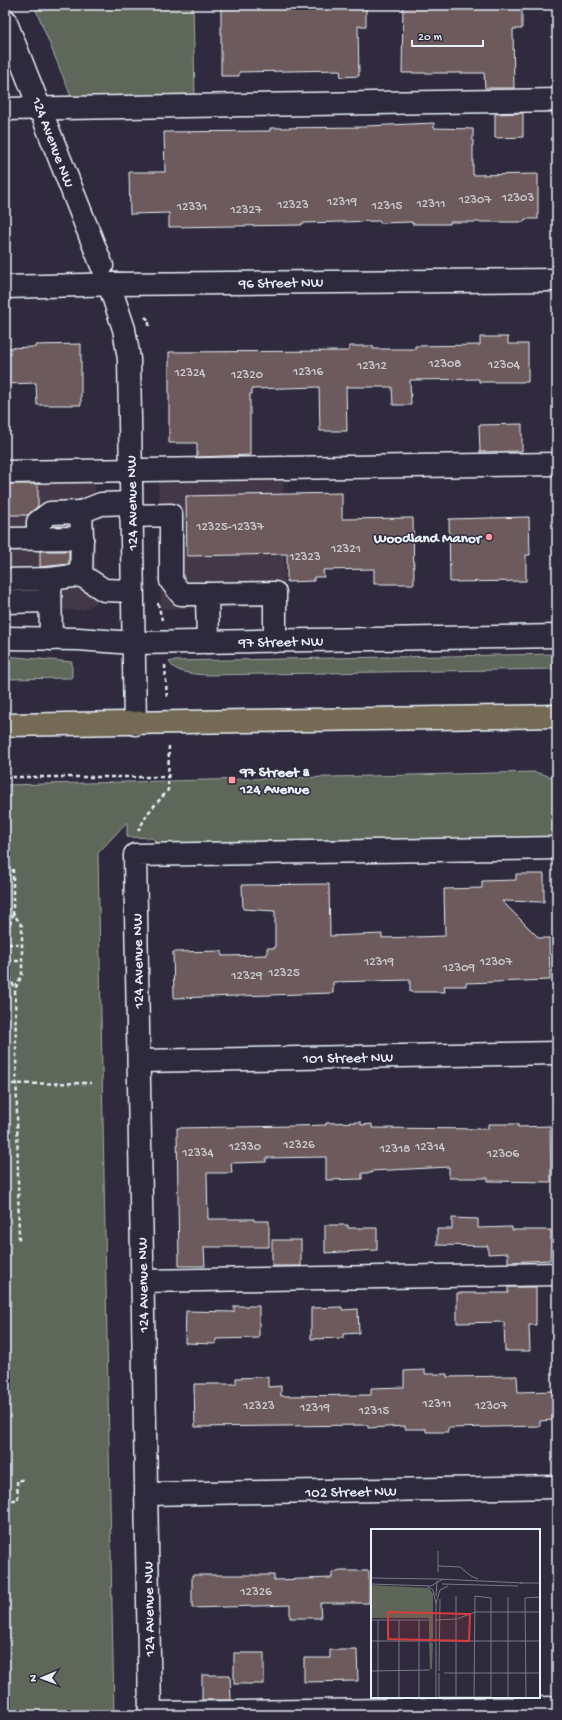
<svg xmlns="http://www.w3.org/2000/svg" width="562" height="1720" viewBox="0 0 562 1720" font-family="'Gochi Hand',sans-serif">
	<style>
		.built { fill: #423846 }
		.green { fill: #5e665a; stroke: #a3aca9 }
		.building { fill: #6d5a5b; stroke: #e8f1f8 }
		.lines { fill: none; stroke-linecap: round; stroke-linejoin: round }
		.minor-casing { stroke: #e8f1f8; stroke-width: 25 }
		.major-casing { stroke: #e8f1f8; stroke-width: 25 }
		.path { stroke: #e8f1f8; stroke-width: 2.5; stroke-dasharray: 4 3; stroke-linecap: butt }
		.minor { stroke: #2f2a3d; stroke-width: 22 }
		.major { stroke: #756a55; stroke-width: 22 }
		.poi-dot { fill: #ff9aa2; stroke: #2f2a3d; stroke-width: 1.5 }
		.labels { text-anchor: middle; stroke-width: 3; stroke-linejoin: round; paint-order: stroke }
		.number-label { font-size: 13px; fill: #c9cbd1 }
		.street-label { font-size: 15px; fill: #e8f1f8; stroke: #2f2a3d }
		.poi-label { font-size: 15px; font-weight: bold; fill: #e8f1f8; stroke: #2f2a3d; text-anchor: end }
		.inset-road { fill: none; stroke: #797a88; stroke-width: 1 }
		.view { fill: #d83c3d; fill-opacity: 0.15; stroke: #d83c3d; stroke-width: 2 }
		.inset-edge { fill: none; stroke: #e8f1f8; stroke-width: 2 }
	</style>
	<rect width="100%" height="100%" fill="#2f2a3d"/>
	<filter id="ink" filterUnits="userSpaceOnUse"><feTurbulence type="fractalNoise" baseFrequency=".025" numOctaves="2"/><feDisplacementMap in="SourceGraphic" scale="8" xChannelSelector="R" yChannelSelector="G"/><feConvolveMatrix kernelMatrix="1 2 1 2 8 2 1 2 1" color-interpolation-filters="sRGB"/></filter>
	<g filter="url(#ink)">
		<g class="built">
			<polygon points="95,477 96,603 83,610 5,611 5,478"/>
			<polygon points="283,478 285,607 161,609 158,480"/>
		</g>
		<g class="green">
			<polygon points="34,5 193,5 195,97 72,99"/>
			<path d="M557,654V669L207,675C195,674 176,674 169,662L172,661Z"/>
			<polygon points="5,656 72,662 72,678 5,679"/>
			<polygon points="534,772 553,777 557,783 557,843 160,846 152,838 127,837 127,822 98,853 114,1715 5,1715 5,785"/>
		</g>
		<g class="building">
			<polygon points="221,5 366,5 366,26 358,26 359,76 341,77 340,70 239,72 239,76 221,76"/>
			<polygon points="403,5 522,5 522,29 513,29 514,88 485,88 484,73 402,73"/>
			<polygon points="523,113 523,137 495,138 495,114"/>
			<polygon points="434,123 434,128 473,129 473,175 538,174 538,219 525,219 524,222 450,222 450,224 412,224 412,222 380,223 380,221 302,223 302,225 169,227 169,213 130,214 129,172 165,172 164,132 270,131 270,128 366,127 366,126"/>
			<polygon points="480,337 508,337 508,344 528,344 528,382 479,382 479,379 410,380 411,405 393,405 392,387 346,387 347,431 320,431 319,387 252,389 252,394 250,394 250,455 197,457 197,443 169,443 169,352 349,351 349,346 373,346 373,349 415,349 415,346 480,345"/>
			<polygon points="81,344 81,405 37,405 36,383 5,384 5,348 36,347 36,345"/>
			<polygon points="522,424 522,451 480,452 479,425"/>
			<polygon points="5,484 38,484 38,506 28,515 5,515"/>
			<polygon points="342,493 342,519 413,518 414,584 374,584 374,569 323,570 324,577 314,577 314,581 287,582 287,554 187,556 186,496"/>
			<polygon points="529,517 530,555 526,555 526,581 450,582 449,519"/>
			<polygon points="40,551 69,551 69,564 40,567"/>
			<polygon points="516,874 544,874 544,902 502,901 539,938 549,938 550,980 466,983 466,986 444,986 445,992 410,992 410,980 333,982 333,993 174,998 173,952 222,951 222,956 267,955 267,948 275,948 275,911 243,909 242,885 329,884 330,936 382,934 382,938 445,936 444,889 482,888 482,881 516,880"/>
			<polygon points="361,1122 361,1125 372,1124 372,1128 488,1129 488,1124 518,1124 518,1127 550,1126 551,1182 488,1181 488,1178 449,1178 449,1167 372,1171 372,1173 362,1173 362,1179 326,1180 326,1157 266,1158 266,1162 231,1163 232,1173 207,1173 208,1219 254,1219 254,1221 269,1221 269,1247 204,1247 205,1266 179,1266 177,1128 294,1126 326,1125 326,1123"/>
			<polygon points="452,1218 478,1219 478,1228 512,1227 512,1230 551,1230 550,1260 508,1262 508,1253 488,1254 488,1246 437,1245 437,1229 452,1229"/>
			<polygon points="325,1225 348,1225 348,1228 377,1228 377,1250 325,1253"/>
			<rect x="272" y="1240" width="29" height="26"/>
			<polygon points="508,1287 536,1287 536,1325 529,1325 530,1351 505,1351 504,1322 457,1323 457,1293 508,1293"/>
			<polygon points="234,1306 259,1306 259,1338 216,1339 216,1344 185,1343 186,1311 234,1312"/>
			<polygon points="342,1307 342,1310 358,1309 359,1333 343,1334 343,1338 311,1339 311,1308"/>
			<polygon points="425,1370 425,1374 447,1374 447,1377 517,1376 518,1392 553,1391 554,1420 540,1421 540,1426 448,1428 448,1432 426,1432 426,1429 405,1429 405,1426 368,1428 368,1425 195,1427 194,1384 236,1384 236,1378 268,1377 268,1387 281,1386 281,1396 371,1395 371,1388 404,1387 404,1371"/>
			<polygon points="342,1571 369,1571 369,1603 320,1603 321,1618 290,1618 290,1605 192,1608 192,1575 274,1575 274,1580 332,1578 332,1572"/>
			<polygon points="330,1650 357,1650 358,1681 304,1682 304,1658 330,1658"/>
			<rect x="234" y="1653" width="30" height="31"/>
			<polygon points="202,1675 230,1675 231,1700 202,1700"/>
		</g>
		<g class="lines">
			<defs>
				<g id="minor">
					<polyline points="5,20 102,266"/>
					<polyline points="5,109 557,100"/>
					<polyline points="5,287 121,284"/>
					<polyline points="5,472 557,464"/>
					<polyline points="81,512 101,504 131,503"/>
					<polyline points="131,516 171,515 171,581 181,594 207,594"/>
					<polyline points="5,539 82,538 81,575 50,579 51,639"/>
					<polyline points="38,539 38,522 50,513 81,512 82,538"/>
					<polyline points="81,575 104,590 132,591"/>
					<polyline points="5,580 50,579"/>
					<polyline points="5,602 50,601"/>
					<polyline points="5,638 78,639 133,643 557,636"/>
					<polyline points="208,642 207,594 275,593 275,641"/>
					<polyline points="135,724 129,359 124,329 109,284 557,280"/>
					<polyline points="139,1061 557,1053"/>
					<polyline points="142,1281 557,1274"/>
					<polyline points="146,1494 557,1487"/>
					<polyline points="149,1713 557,1708"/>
					<polyline points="150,1715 135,855 557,848"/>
				</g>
				<polyline id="major" points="5,725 557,716"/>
			</defs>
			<use href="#minor" class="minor-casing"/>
			<use href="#major" class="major-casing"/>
			<g class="path">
				<polyline points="145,317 149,320 149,326"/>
				<polyline points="158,603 162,620"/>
				<polyline points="165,665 167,699"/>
				<polyline points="5,777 169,777"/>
				<polyline points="138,831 148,813 168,790 169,744"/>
				<polyline points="13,869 13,913 22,926 22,975 15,989 19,1240"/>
				<path d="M13,914C5,936 4,968 15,989"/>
				<polyline points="8,944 22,944"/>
				<polyline points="8,961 23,961"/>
				<polyline points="5,1084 91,1083"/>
				<polyline points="5,1500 18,1500 17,1480 24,1480"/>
			</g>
			<use href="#minor" class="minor"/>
			<use href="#major" class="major"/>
		</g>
	</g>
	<g class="poi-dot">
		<circle cx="489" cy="537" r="4"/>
		<rect x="228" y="776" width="8" height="8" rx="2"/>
	</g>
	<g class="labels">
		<g class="number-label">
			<text x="518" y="201">12303</text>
			<text x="475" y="203">12307</text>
			<text x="342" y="205">12319</text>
			<text x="431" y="207">12311</text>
			<text x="293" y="208">12323</text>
			<text x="387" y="209">12315</text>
			<text x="192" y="210">12331</text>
			<text x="246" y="213">12327</text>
			<text x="445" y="367">12308</text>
			<text x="504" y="368">12304</text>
			<text x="372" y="369">12312</text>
			<text x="308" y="375">12316</text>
			<text x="190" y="376">12324</text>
			<text x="247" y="378">12320</text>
			<text x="230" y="530">12325-12337</text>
			<text x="346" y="552">12321</text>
			<text x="305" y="560">12323</text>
			<text x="379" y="965">12319</text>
			<text x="496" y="965">12307</text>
			<text x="459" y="971">12309</text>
			<text x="284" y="976">12325</text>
			<text x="247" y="979">12329</text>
			<text x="299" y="1148">12326</text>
			<text x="245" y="1150">12330</text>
			<text x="430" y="1150">12314</text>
			<text x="395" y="1152">12318</text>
			<text x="198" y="1156">12334</text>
			<text x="503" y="1157">12306</text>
			<text x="437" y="1407">12311</text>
			<text x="259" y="1409">12323</text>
			<text x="491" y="1409">12307</text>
			<text x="315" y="1411">12319</text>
			<text x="374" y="1414">12315</text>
			<text x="256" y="1595">12326</text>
		</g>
		<g class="street-label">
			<text transform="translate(54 142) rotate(69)" y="5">124 Avenue NW</text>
			<text transform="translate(281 282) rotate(-1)" y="5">96 Street NW</text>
			<text transform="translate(131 503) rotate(-91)" y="5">124 Avenue NW</text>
			<text transform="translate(281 641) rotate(-1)" y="5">97 Street NW</text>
			<text transform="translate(137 961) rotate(-91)" y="5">124 Avenue NW</text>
			<text transform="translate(348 1057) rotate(-1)" y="5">101 Street NW</text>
			<text transform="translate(142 1285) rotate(-91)" y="5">124 Avenue NW</text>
			<text transform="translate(351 1491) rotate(-1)" y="5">102 Street NW</text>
			<text transform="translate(148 1609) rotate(-91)" y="5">124 Avenue NW</text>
		</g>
		<g class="poi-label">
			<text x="481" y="542">Woodland Manor</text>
			<text x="240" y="776" text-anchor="start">97 Street &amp;<tspan x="240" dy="17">124 Avenue</tspan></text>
		</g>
	</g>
	<g transform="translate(371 1529)">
		<rect width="169" height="169" fill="#2f2a3d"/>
		<path d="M0,56L58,59L62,65V110L58,111V89H0ZM58,113L62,114L61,140H59Z" fill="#5e665a"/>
		<path class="inset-road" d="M67,37L89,38L100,47L107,50M67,43V22M0,49L67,50L152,54M149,54H169M0,55L60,57L72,50M71,55L147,57M56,57L62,61L65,75M65,67L66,52M85,67V90M137,68V169M65,74L69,61L77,57M86,90L104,83H169M0,91H58M7,91V169M64,91L85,90V169M0,112H64M68,112H169M0,142L59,141M68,142L69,70M73,144H169M68,168H120M28,169V91M48,169V91M65,169V74M68,169V144M103,169L104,67L120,69V169M155,169L154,69L169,68"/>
		<path class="view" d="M17,83L99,85L98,112L17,110Z"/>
		<rect width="169" height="169" class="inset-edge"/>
	</g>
	<rect width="562" height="1720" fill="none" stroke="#2f2a3d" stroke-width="20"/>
	<rect x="10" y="10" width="542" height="1700" fill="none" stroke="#e8f1f8" stroke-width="1.5" filter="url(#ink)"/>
	<g transform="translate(42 1678) rotate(269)" stroke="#2f2a3d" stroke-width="3" paint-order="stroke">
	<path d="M0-3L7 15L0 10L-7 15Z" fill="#e8f1f8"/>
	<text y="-6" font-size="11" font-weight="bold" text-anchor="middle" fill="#e8f1f8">N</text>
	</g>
	<path d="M412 40v6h71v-6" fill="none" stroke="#e8f1f8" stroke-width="2"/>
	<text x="418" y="40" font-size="12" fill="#e8f1f8" stroke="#2f2a3d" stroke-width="3" paint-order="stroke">20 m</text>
</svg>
